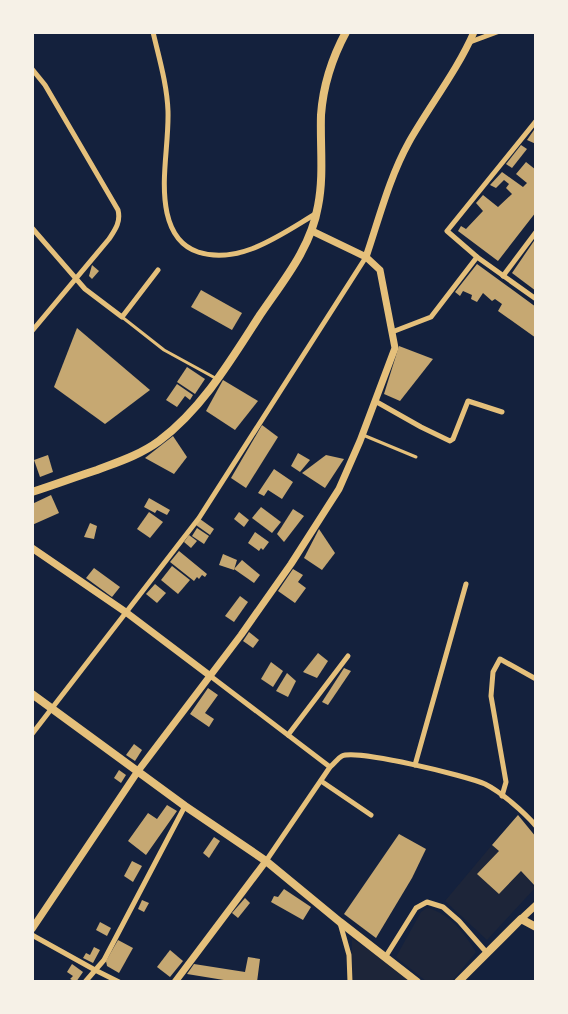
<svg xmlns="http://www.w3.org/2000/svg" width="568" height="1014" viewBox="0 0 568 1014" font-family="'Fira Sans Condensed',sans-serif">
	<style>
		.green { fill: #1d2539 }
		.building { fill: #c6a872 }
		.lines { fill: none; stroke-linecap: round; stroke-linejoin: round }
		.service { stroke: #e5c07b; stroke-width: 3 }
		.minor { stroke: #e5c07b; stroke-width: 5 }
		.tertiary { stroke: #e5c07b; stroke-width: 7 }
		.secondary { stroke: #e5c07b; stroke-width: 8 }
	</style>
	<rect width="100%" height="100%" fill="#14213d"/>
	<g class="green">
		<polygon points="492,845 499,851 478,874 499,894 521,871 535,888 487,940 445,901"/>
		<path d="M427,908C449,913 464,933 476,952L452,981H426L396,957L421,912Z"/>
		<polygon points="352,939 374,953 412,981 352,982"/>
	</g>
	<g class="building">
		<polygon points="536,127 536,144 527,140"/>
		<polygon points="521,145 527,149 512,168 506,164"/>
		<polygon points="526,162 536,170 536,212 498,261 458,231 461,226 466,229 483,211 476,203 483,195 498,207 512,194 506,188 509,184 504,180 496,188 490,185 502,172 523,187 527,183 516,174"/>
		<polygon points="536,238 536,291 512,273"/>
		<polygon points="477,264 536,307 536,338 498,311 502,304 495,299 492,301 483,293 477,302 471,299 472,295 463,291 460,296 455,292"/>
		<polygon points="92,265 99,271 92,279 89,276"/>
		<polygon points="201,290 242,313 232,330 191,307"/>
		<polygon points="77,328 150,390 105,424 54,387"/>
		<polygon points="399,346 433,359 400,401 384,394"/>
		<polygon points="187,367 205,379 195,394 177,382"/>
		<polygon points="223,380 258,401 235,430 206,411"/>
		<polygon points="177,384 193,395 190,400 185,396 177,407 166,400"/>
		<polygon points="262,425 278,437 246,488 231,478"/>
		<polygon points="173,436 187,457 174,474 145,458"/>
		<polygon points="298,453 310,460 300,472 291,466"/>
		<polygon points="48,455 53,472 40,477 34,460"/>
		<polygon points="326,455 344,459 325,488 302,473"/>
		<polygon points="274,469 293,482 282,499 268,490 264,496 258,493"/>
		<polygon points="51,495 59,513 32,525 32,504"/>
		<polygon points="149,498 170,510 167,515 157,510 155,513 144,507"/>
		<polygon points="261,507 281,522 272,533 252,518"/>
		<polygon points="293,509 304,516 284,542 277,534"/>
		<polygon points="149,512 163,522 150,538 137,529"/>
		<polygon points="239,512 249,520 244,527 234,519"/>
		<polygon points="200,519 214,529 210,535 196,525"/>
		<polygon points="90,523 97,526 94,539 84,537"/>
		<polygon points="197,528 209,536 204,544 192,536"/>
		<polygon points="319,529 335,553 322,570 304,558"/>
		<polygon points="255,532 269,542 263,550 261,548 259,551 248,543"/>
		<polygon points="189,535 197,541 191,548 184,542"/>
		<polygon points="179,551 207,574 205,577 202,575 199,579 197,577 194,581 170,562"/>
		<polygon points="223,554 237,560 234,570 219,565"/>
		<polygon points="242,560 260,575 254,583 234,569"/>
		<polygon points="172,566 190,580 178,594 161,580"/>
		<polygon points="94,568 120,587 112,597 86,578"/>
		<polygon points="293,569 303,575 298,582 306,588 295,603 278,591"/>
		<polygon points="155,584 166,593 157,603 146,594"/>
		<polygon points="240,596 248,602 234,622 225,616"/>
		<polygon points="249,632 259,640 253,648 243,641"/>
		<polygon points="318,653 328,661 317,678 303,672"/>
		<polygon points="271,662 283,671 273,687 261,679"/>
		<polygon points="344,668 351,671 328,705 322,702"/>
		<polygon points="287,673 296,681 288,697 276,691"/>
		<polygon points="208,688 218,695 205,713 214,719 209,727 190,714"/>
		<polygon points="134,744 142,750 135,761 126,755"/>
		<polygon points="119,770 126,775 121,783 114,778"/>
		<polygon points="167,805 177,811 146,855 128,841 148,813 157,819"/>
		<polygon points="518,815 536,837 536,887 521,871 499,894 477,874 499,851 492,845"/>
		<polygon points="399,834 426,849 412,878 376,938 344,914"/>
		<polygon points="214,837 220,841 209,858 203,853"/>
		<polygon points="132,861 142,866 133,882 124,876"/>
		<polygon points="284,889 311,907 303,920 271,902 274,896 278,897"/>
		<polygon points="245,898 250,903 238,918 232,913"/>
		<polygon points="142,900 149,903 144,912 138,909"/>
		<polygon points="100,922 111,928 107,936 96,930"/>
		<polygon points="118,940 133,948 119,973 107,966 106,961"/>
		<polygon points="94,947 100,950 93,963 83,958 86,953 90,955"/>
		<polygon points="170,950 183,961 170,977 157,967"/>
		<polygon points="248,957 260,959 257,982 236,982 187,974 194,964 245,972"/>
		<polygon points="72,964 83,972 76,982 70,979 73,976 67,972"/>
	</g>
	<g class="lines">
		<g class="service">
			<polyline points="122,317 164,350 217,379"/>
			<polyline points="363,435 416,457"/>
		</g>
		<g class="minor">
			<path d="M153,32C159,58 167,84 168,111C169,144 160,180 167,213C171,231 180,246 198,252C240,266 283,233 317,213"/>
			<polyline points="470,42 497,32"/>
			<path d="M32,69L45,85L118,210C121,222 115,230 109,239L32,331"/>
			<polyline points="536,121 447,231 477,257 536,299"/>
			<polyline points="32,228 85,289 122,317 158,270"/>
			<polyline points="503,276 536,232"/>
			<polyline points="392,332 431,317 477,257"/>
			<polyline points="375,401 421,427 450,441 453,439 468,401 502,412"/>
			<polyline points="209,675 330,767"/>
			<polyline points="32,734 199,518 366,257"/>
			<polyline points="288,735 348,656"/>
			<polyline points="415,765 466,584"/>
			<polyline points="321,781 371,815"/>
			<polyline points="502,796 506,782 491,696 493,672 500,659 536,679"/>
			<path d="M266,861L330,767C334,764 338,758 342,756C357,749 467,776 485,784C501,792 524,812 536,826"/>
			<polyline points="340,923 349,955 350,982"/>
			<polyline points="32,935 95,970 119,982"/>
			<polyline points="386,956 416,908 427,902 443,907 459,921 487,953"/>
			<polyline points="85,982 104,960 185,806"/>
		</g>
		<g class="tertiary">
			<path d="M366,257C379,219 389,178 409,142C430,105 457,71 474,32"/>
			<polyline points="32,548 127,613 209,675"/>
			<polyline points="521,919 536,905"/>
			<polyline points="32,929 138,771 241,635 291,564 339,489 360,441 395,348 380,270 366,257 312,231"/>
			<polyline points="175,982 266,861"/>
		</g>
		<g class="secondary">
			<path d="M32,492C54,485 75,477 97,470C118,462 140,455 159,441C202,409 231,360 260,315C283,281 311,248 318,206C324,176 320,146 321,115C323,87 332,58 346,32"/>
			<polyline points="32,694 185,806 266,861 340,922 417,982"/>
			<polyline points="458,982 521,919 536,927"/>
		</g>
	</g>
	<rect width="568" height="1014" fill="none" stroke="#f6f1e7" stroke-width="68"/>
</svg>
